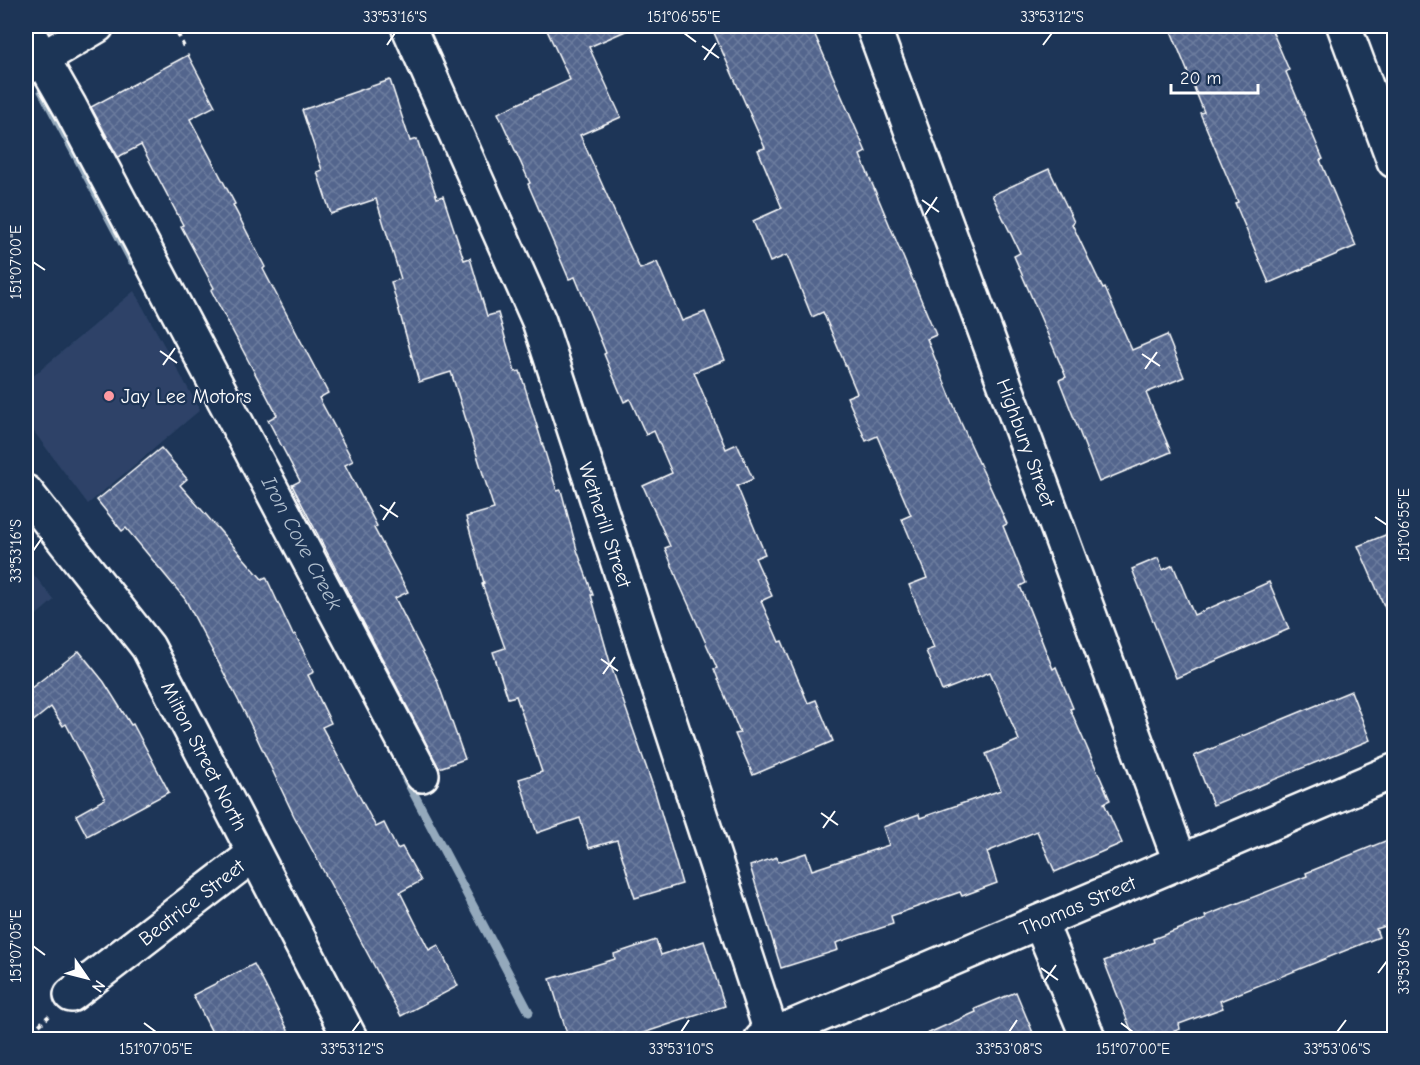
<svg xmlns="http://www.w3.org/2000/svg" width="1420" height="1065" viewBox="0 0 1420 1065" font-family="'Comic Neue',sans-serif">
	<style>
		.built { fill: #2d4367 }
		.lines { fill: none; stroke-linecap: round; stroke-linejoin: round }
		.stream { stroke: #94a9bc; stroke-width: 9 }
		.building { fill: url(#building-cross-hatch); stroke: #fff; stroke-width: 1.5 }
		.minor-casing { stroke: #fff; stroke-width: 38 }
		.major-casing { stroke: #fff; stroke-width: 38 }
		.highway-casing { stroke: #fff; stroke-width: 38 }
		.path { stroke: #fff; stroke-width: 4; stroke-dasharray: 4.5 4.5; stroke-linecap: butt }
		.minor { stroke: #1d3557; stroke-width: 33 }
		.major { stroke: #1d3557; stroke-width: 33 }
		.highway { stroke: #1d3557; stroke-width: 33 }
		.ticks { fill: none; stroke: #fff; stroke-width: 2 }
		.poi-dot { fill: #ff9aa2; stroke: #1d3557; stroke-width: 2 }
		.labels { text-anchor: middle; stroke-width: 4.5; stroke-linejoin: round; paint-order: stroke }
		.poi-label { font-size: 20px; fill: #fff; stroke: #1d3557; text-anchor: start }
		.street-label { font-size: 20px; fill: #fff; stroke: #1d3557 }
		.water-label { font-size: 21px; font-style: italic; fill: #afbecd; stroke: #1d3557 }
		.neatline { fill: none; stroke: #fff; stroke-width: 2 }
		.ticks-label { font-size: 15px; text-anchor: middle; fill: #fff }
	</style>
	<defs>
		<pattern id="building-cross-hatch" width="8" height="8" patternUnits="userSpaceOnUse" patternTransform="scale(1.5)"><rect width="8" height="8" fill="#52658d"/><path d="M0 0l8 8M0 8l8-8" fill="none" stroke="#6c7c9e"/></pattern>
	</defs>
	<rect width="100%" height="100%" fill="#1d3557"/>
	<filter id="ink" filterUnits="userSpaceOnUse"><feTurbulence type="fractalNoise" baseFrequency=".0167" numOctaves="2"/><feDisplacementMap in="SourceGraphic" scale="12" xChannelSelector="R" yChannelSelector="G"/><feConvolveMatrix kernelMatrix="1 2 1 2 8 2 1 2 1" color-interpolation-filters="sRGB"/></filter>
	<g filter="url(#ink)">
		<g class="built">
			<polygon points="134,291 200,410 88,504 26,421 26,382"/>
			<polygon points="26,565 54,600 26,624"/>
		</g>
		<g class="lines">
			<g class="stream">
				<polyline points="42,91 132,261"/>
				<polyline points="405,777 529,1012"/>
			</g>
		</g>
		<g class="building">
			<polygon points="545,26 637,26 589,47 621,117 580,135 640,269 657,262 682,321 705,312 725,360 694,372 726,449 737,444 753,479 737,486 765,554 755,558 772,596 761,601 779,642 782,641 808,703 816,700 833,741 753,775 735,734 740,733 714,669 717,668 679,583 665,548 670,546 643,486 672,473 654,431 646,435 630,399 624,402 604,354 606,353 575,277 569,279 528,184 530,183 498,113 570,80"/>
			<polygon points="711,26 811,26 866,152 860,155 936,335 927,339 961,423 1007,524 1003,526 1026,583 1020,586 1053,669 1056,667 1073,708 1070,709 1110,800 1104,803 1122,843 1055,872 1037,831 987,852 997,883 962,896 960,892 891,916 893,924 836,943 838,950 781,968 750,866 777,857 778,862 806,853 812,870 889,845 883,827 919,814 920,818 1001,790 986,754 1019,740 990,672 942,691 926,651 934,648 909,585 927,578 902,519 911,515 877,436 866,441 847,397 857,393 823,312 812,317 787,255 770,262 753,221 782,208 758,150 765,148"/>
			<polygon points="1169,26 1270,26 1289,70 1286,72 1323,159 1320,160 1356,246 1269,283 1235,203 1238,202 1200,113 1204,112"/>
			<polygon points="188,55 215,106 190,119 235,204 233,205 265,267 263,269 328,393 319,398 353,461 345,465 377,526 374,528 408,592 395,598 437,680 465,759 439,768 292,485 300,481 268,420 277,415 211,290 214,288 181,226 183,225 141,145 118,157 91,107"/>
			<polygon points="390,80 410,141 417,139 437,198 443,196 464,260 470,258 487,316 498,313 515,372 520,371 557,491 561,490 577,550 593,595 591,595 611,666 655,792 682,884 635,898 617,840 589,848 580,818 537,833 519,779 542,772 516,696 508,698 493,652 505,648 482,584 484,583 466,517 494,509 451,372 419,382 391,282 401,279 376,199 331,214 317,172 322,170 302,110"/>
			<polygon points="1049,169 1074,222 1072,224 1103,289 1105,288 1132,350 1167,335 1184,377 1146,393 1171,452 1099,482 1059,380 1066,377 1014,256 1020,253 992,195"/>
			<polygon points="161,448 187,479 180,485 262,579 266,577 293,635 295,634 314,672 308,675 331,723 322,727 376,827 384,823 397,849 402,847 421,881 400,892 429,950 438,945 458,986 401,1016 294,816 247,717 185,599 126,528 122,531 97,500"/>
			<polygon points="1395,531 1395,631 1358,546"/>
			<polygon points="1158,558 1163,570 1173,565 1194,615 1269,582 1289,629 1176,678 1132,569"/>
			<polygon points="79,651 104,682 131,725 133,724 169,792 87,836 76,815 105,799 66,724 63,726 51,707 26,727 26,692"/>
			<polygon points="1351,691 1370,740 1213,805 1194,756"/>
			<polygon points="1395,837 1395,923 1376,929 1379,937 1220,1001 1223,1008 1179,1024 1180,1029 1153,1040 1135,1040 1104,961 1154,942 1153,939 1206,919 1205,916 1307,876 1306,873"/>
			<polygon points="656,940 661,955 704,941 725,1006 622,1040 569,1040 550,979 615,959 614,954"/>
			<polygon points="254,964 269,993 293,1040 216,1040 193,995"/>
			<polygon points="1016,992 1036,1040 913,1040 976,1012 975,1009"/>
		</g>
		<g class="lines">
			<defs>
				<g id="minor">
					<path id="s1" d="M408,26L539,321L772,1035"/>
					<path id="s2" d="M873,26L1180,861"/>
					<polyline points="1344,26 1394,161"/>
					<polyline points="28,33 70,107 422,775"/>
					<path id="s3" d="M26,492L148,647L351,1040"/>
					<polyline points="1040,922 1089,1040"/>
					<path id="s4" d="M71,995L254,854"/>
				</g>
				<g id="major">
					<path id="s5" d="M761,1040L1394,771"/>
				</g>
				<g id="highway">
					<polyline points="26,28 29,26"/>
					<polyline points="26,68 97,26"/>
				</g>
			</defs>
			<use href="#minor" class="minor-casing"/>
			<use href="#major" class="major-casing"/>
			<use href="#highway" class="highway-casing"/>
			<g class="path">
				<polyline points="174,26 184,47"/>
				<polyline points="26,1037 49,1016"/>
			</g>
			<use href="#minor" class="minor"/>
			<use href="#major" class="major"/>
			<use href="#highway" class="highway"/>
		</g>
	</g>
	<path class="ticks" d="M684,33L696,42M387,45L395,33M1043,45L1052,33M702,46L719,58M704,60L716,43M922,200L939,212M925,215L937,197M33,262L45,270M160,351L177,363M1142,354L1160,366M163,365L175,348M1145,369L1157,352M380,505L398,517M1375,517L1387,525M383,520L395,502M33,551L42,538M601,659L618,671M603,674L615,657M821,813L838,825M823,828L835,811M33,946L45,955M1041,968L1058,980M1378,973L1387,961M1044,982L1056,965M144,1023L156,1032M1121,1023L1133,1032M352,1032L361,1020M681,1032L689,1020M1009,1032L1017,1020M1337,1032L1346,1020"/>
	<circle class="poi-dot" cx="109" cy="396" r="6"/>
	<g class="labels">
		<g class="poi-label">
			<text x="121" y="403">Jay Lee Motors</text>
		</g>
		<g class="street-label">
			<text dy="7" stroke="none"><textPath href="#s2" startOffset="444">Highbury Street</textPath></text>
			<text dy="7" stroke="none"><textPath href="#s1" startOffset="537">Wetherill Street</textPath></text>
			<text dy="7" stroke="none"><textPath href="#s3" startOffset="320">Milton Street North</textPath></text>
			<text dy="7" stroke="none"><textPath href="#s4" startOffset="152">Beatrice Street</textPath></text>
			<text dy="7" stroke="none"><textPath href="#s5" startOffset="344">Thomas Street</textPath></text>
		</g>
		<g class="water-label">
			<text transform="translate(302 543) rotate(62)" y="7">Iron Cove Creek</text>
		</g>
	</g>
	<rect width="1420" height="1065" fill="none" stroke="#1d3557" stroke-width="66"/>
	<g transform="translate(87 978) rotate(125)" stroke="#1d3557" stroke-width="4.5" paint-order="stroke">
	<path d="M0-4.5L10 22L0 15L-10 22Z" fill="#ffffff"/>
	<text y="-9" font-size="16" font-weight="bold" text-anchor="middle" fill="#ffffff">N</text>
	</g>
	<path d="M1171 84v9h87v-9" fill="none" stroke="#ffffff" stroke-width="3"/>
	<text x="1180" y="84" font-size="18" fill="#ffffff" stroke="#1d3557" stroke-width="4.5" paint-order="stroke">20 m</text>
	<rect x="33" y="33" width="1354" height="999" class="neatline"/>
	<g class="ticks-label">
		<text x="395" y="22">33°53'16"S</text>
		<text x="684" y="22">151°06'55"E</text>
		<text x="1052" y="22">33°53'12"S</text>
		<text transform="translate(16 262) rotate(-90)" y="5">151°07'00"E</text>
		<text transform="translate(1404 525) rotate(-90)" y="5">151°06'55"E</text>
		<text transform="translate(16 551) rotate(-90)" y="5">33°53'16"S</text>
		<text transform="translate(16 946) rotate(-90)" y="5">151°07'05"E</text>
		<text transform="translate(1404 961) rotate(-90)" y="5">33°53'06"S</text>
		<text x="156" y="1054">151°07'05"E</text>
		<text x="352" y="1054">33°53'12"S</text>
		<text x="681" y="1054">33°53'10"S</text>
		<text x="1009" y="1054">33°53'08"S</text>
		<text x="1133" y="1054">151°07'00"E</text>
		<text x="1337" y="1054">33°53'06"S</text>
	</g>
</svg>
